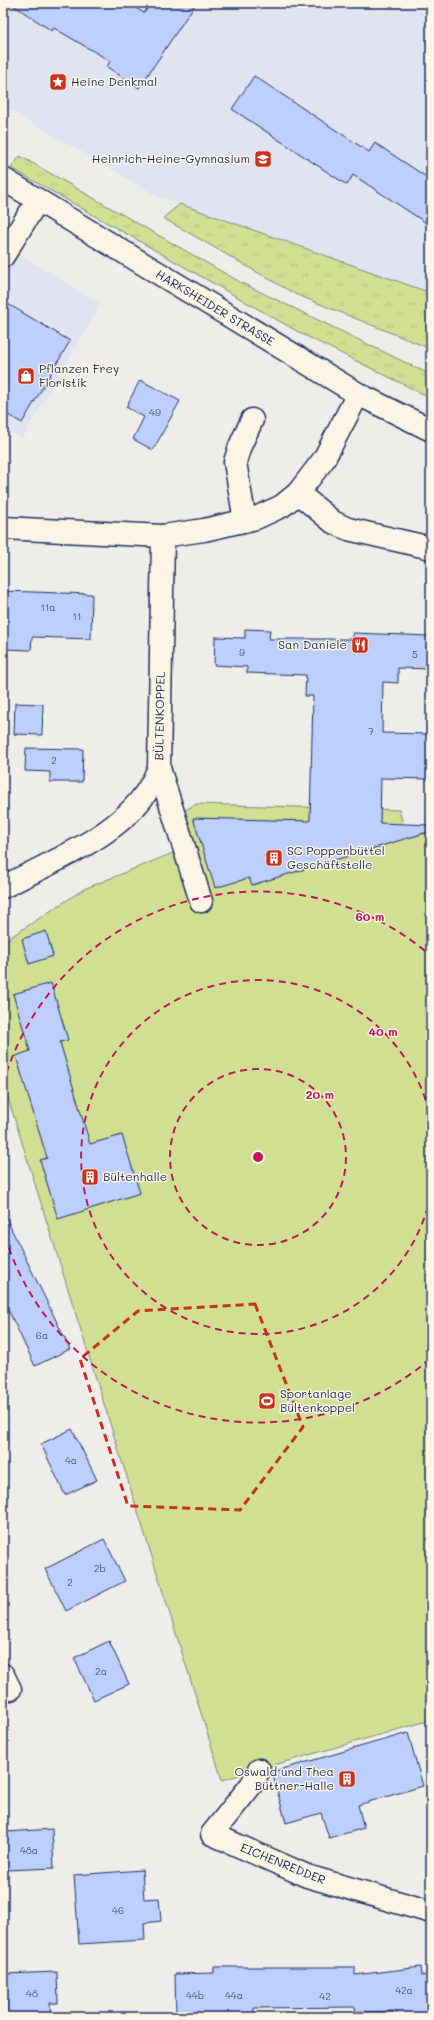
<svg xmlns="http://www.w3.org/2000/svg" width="434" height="2020" viewBox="0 0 434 2020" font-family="Mali,sans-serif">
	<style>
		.built { fill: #e0e4f0 }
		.grass { fill: url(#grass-tufts); stroke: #768778 }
		.pitch { fill: #d1df93; stroke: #768778 }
		.building { fill: #bdcfff; stroke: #1b2f5e }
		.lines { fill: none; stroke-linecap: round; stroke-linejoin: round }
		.minor-casing { stroke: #1b2f5e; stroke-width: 25 }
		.major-casing { stroke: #1b2f5e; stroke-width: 25 }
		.minor { stroke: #fcf5e5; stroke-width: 22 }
		.major { stroke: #fcf5e5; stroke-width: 22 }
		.marked { fill: none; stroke: #c8321e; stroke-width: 3; stroke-dasharray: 8 5; stroke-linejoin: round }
		.ring { fill: none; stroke: #c2185b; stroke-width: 2; stroke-dasharray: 7 5 }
		.labels { text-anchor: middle; stroke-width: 3; stroke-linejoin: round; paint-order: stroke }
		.number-label { font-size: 10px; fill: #445786 }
		.poi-label { font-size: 12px; fill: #1b2f5e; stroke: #fcf5e5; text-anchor: start }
		.street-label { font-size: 12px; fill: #1b2f5e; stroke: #fcf5e5 }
		.centre { fill: #c2185b; stroke: #fcf5e5; stroke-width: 2 }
		.ring-label { font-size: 12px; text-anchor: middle; font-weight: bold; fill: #c2185b; stroke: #fcf5e5; stroke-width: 3; stroke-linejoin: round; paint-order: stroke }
	</style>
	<defs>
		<pattern id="grass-tufts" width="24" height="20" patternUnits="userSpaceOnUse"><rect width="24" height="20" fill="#d1df93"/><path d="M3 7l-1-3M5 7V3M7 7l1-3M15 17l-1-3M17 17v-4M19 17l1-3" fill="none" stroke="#b3c081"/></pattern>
	</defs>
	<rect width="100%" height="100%" fill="#efedea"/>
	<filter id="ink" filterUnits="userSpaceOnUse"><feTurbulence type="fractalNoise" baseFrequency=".025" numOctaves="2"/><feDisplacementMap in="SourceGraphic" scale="8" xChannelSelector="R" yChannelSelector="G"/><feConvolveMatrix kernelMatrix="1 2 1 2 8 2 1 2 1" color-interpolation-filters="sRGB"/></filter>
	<g filter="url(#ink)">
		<g class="built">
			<polygon points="3,3 431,3 431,293 159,197 3,106"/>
			<polygon points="3,244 101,304 22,439 3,428"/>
		</g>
		<g class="grass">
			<polygon points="20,156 240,282 431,375 431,398 302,334 11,168"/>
			<polygon points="180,204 431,293 431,349 295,294 163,218"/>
		</g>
		<polygon class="pitch" points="196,804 399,810 407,838 431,832 431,1720 222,1780 3,1082 3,942 84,889 178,851 182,812"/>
		<g class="building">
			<polygon points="10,3 128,3 144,13 151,3 196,3 139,88 107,67 110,61 54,28 52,31"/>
			<polygon points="254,76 369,152 375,143 431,180 431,226 353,175 347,185 232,109"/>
			<polygon points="3,301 70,341 22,423 3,412"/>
			<polygon points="140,380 180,401 153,450 133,439 144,417 126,407"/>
			<polygon points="3,591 92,594 91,639 32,637 31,650 3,649"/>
			<polygon points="245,629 270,630 269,639 353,639 353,633 431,636 431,669 398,668 398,683 383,682 382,733 431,734 431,779 381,778 380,823 431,825 431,831 252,885 249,878 215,888 193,818 310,821 313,696 305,696 306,675 247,673 247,667 214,665 215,637 245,638"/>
			<polygon points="15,703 43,704 42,735 14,734"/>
			<polygon points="26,748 83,749 82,782 50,782 50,772 25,771"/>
			<polygon points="46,931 53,956 29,964 22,939"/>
			<polygon points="51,983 68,1040 60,1042 90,1144 122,1135 140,1193 58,1219 40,1160 47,1158 16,1056 30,1051 13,994"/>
			<polygon points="3,1212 70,1349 35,1366 3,1299"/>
			<polygon points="72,1429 97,1480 65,1495 41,1444"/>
			<polygon points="104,1539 125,1581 66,1611 45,1569"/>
			<polygon points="109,1641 129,1684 94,1700 74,1658"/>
			<polygon points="408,1733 423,1786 358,1805 364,1828 329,1838 321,1813 286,1823 272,1772"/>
			<polygon points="52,1829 54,1868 6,1870 5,1832"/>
			<polygon points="142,1870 144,1899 159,1898 161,1921 144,1923 145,1940 79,1944 74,1875"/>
			<polygon points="214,1967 355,1967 355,1975 421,1967 422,1976 431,1974 431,2013 397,2017 396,2011 356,2012 355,2007 254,2008 254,2017 176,2017 175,1974 214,1973"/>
			<polygon points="57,1972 58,2003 50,2003 51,2017 7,2017 5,1974"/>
		</g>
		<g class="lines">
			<defs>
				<g id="minor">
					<polyline points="3,256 38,200"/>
					<polyline points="298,493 333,522 348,529 431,548"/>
					<polyline points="245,521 235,462 240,446 252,420"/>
					<polyline points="3,528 163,536 204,530 256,518 282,506 298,493 324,459 358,394"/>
					<polyline points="159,768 201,901"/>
					<path d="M3,887C51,862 120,836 149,788C153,782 156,774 159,768L163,536"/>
					<polyline points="3,1675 10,1689"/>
					<polyline points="259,1770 252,1784 212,1834 307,1876 431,1912"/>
				</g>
				<polyline id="major" points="3,179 358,394 431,430"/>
			</defs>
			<use href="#minor" class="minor-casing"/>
			<use href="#major" class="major-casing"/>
			<use href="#minor" class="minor"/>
			<use href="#major" class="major"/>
		</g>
	</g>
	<path class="marked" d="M255,1304L303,1427L240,1510L128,1506L80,1359L138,1311Z"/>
	<g class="ring">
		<circle cx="258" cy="1157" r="88"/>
		<path d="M431 1195A177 177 0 1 1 431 1119"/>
		<path d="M430 1359A265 265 0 0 1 3 1230M3 1084A265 265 0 0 1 430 955"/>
	</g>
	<defs>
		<symbol id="sight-square" viewBox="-11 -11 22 22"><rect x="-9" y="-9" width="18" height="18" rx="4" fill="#c8321e" stroke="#fcf5e5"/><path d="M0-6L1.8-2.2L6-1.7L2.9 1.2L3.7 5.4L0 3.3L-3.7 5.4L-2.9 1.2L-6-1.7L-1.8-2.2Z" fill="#fff"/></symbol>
		<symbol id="school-square" viewBox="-11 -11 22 22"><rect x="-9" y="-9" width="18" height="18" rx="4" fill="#c8321e" stroke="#fcf5e5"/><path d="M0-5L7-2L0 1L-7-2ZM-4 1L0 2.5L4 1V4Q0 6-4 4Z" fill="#fff"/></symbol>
		<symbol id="shop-square" viewBox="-11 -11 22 22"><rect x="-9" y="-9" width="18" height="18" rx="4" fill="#c8321e" stroke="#fcf5e5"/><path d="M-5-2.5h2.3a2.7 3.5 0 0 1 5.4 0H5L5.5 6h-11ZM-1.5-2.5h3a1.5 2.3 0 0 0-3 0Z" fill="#fff"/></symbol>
		<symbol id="restaurant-square" viewBox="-11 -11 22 22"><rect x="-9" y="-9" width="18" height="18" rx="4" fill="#c8321e" stroke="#fcf5e5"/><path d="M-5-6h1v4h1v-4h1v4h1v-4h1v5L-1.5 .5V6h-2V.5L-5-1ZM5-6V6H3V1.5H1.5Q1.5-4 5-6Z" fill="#fff"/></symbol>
		<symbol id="building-square" viewBox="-11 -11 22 22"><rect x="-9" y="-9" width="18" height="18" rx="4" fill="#c8321e" stroke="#fcf5e5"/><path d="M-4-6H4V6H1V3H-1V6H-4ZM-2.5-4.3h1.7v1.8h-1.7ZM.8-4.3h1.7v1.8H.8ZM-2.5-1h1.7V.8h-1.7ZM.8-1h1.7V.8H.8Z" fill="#fff"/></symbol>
		<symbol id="stadium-square" viewBox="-11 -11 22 22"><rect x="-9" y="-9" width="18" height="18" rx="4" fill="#c8321e" stroke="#fcf5e5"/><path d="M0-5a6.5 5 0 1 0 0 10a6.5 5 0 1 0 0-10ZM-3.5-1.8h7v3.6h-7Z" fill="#fff"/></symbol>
	</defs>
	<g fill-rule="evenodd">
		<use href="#sight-square" x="48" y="72" width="20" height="20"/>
		<use href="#school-square" x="253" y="149" width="20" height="20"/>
		<use href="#shop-square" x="16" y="366" width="20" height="20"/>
		<use href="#restaurant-square" x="350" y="635" width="20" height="20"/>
		<use href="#building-square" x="264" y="848" width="20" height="20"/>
		<use href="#building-square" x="80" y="1167" width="20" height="20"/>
		<use href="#stadium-square" x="257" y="1391" width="20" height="20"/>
		<use href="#building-square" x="337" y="1769" width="20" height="20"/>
	</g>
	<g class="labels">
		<g class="number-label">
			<text x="155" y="416">49</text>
			<text x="48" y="611">11a</text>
			<text x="77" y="620">11</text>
			<text x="242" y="656">9</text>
			<text x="415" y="658">5</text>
			<text x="371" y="735">7</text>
			<text x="54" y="764">2</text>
			<text x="42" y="1339">6a</text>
			<text x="71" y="1464">4a</text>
			<text x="100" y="1572">2b</text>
			<text x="70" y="1586">2</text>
			<text x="101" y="1675">2a</text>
			<text x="29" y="1854">48a</text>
			<text x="118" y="1914">46</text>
			<text x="404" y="1994">42a</text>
			<text x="32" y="1997">48</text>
			<text x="195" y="1999">44b</text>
			<text x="234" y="1999">44a</text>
			<text x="325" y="2000">42</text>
		</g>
		<g class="poi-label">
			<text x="71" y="86">Heine Denkmal</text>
			<text x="250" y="163" text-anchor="end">Heinrich-Heine-Gymnasium</text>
			<text x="39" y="373">Pflanzen Frey<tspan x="39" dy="14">Floristik</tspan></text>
			<text x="347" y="649" text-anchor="end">San Daniele</text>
			<text x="287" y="855">SC Poppenbüttel<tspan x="287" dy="14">Geschäftstelle</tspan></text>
			<text x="103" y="1181">Bültenhalle</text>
			<text x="280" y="1398">Sportanlage<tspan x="280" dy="14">Bültenkoppel</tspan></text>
			<text x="334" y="1776" text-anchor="end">Oswald und Thea<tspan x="334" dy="14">Büttner-Halle</tspan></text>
		</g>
		<g class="street-label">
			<text transform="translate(215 308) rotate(31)" y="4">HARKSHEIDER STRASSE</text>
			<text transform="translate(160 716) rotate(-89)" y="4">BÜLTENKOPPEL</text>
			<text transform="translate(283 1864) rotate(22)" y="4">EICHENREDDER</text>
		</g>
	</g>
	<circle cx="258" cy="1157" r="6" class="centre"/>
	<g class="ring-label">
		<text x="370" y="921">60 m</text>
		<text x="383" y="1036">40 m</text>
		<text x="320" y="1099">20 m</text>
	</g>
	<rect width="434" height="2020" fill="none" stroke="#fcf5e5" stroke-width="16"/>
	<rect x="8" y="8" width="418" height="2004" fill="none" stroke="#1b2f5e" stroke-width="1.5" filter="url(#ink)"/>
</svg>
